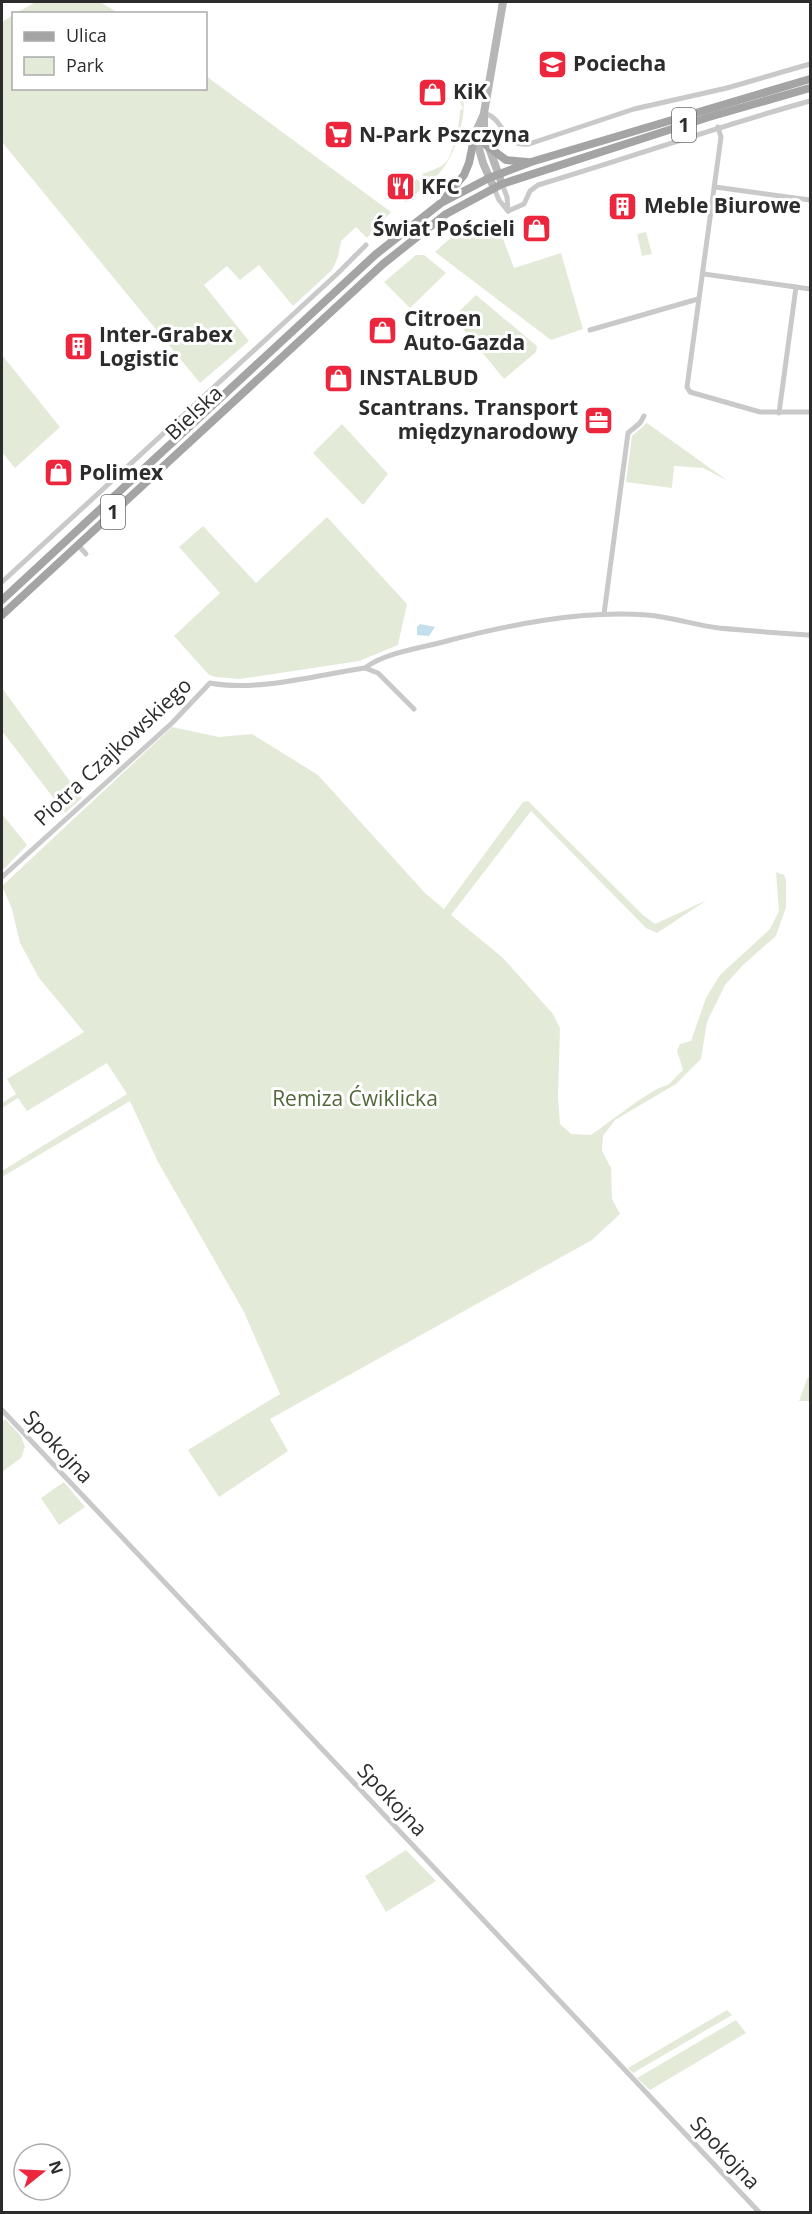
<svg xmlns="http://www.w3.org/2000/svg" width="812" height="2214" viewBox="0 0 812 2214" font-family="'Open Sans',sans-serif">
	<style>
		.green { fill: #e3ebd8 }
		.water { fill: #c3deec }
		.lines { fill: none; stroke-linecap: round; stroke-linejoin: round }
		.minor { stroke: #c9c9c9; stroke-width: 5 }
		.secondary { stroke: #b6b6b6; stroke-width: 8 }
		.primary { stroke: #a4a4a4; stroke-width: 8 }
		.labels { text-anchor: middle; stroke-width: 6; stroke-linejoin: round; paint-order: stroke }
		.shield { fill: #fff; stroke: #6b6b6b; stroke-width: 1.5 }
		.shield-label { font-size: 20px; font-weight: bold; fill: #2c2c2c }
		.poi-label { font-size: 21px; font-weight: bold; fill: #2c2c2c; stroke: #fff; text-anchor: start }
		.street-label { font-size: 21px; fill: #2c2c2c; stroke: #fff }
		.park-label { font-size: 21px; fill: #516938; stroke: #fff }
	</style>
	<rect width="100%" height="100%" fill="#fff"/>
	<g class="green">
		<polygon points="36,2 100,2 118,13 16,13"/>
		<polygon points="13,15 14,88 206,88 206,76 391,212 367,238 356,227 341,241 338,257 332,270 293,306 259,265 240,280 227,266 204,285 249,341 200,383 2,142 2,22"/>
		<path d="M462,96C470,114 449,179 426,181L422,174C429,171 438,169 444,164C453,158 460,121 460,110L463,109L459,98H454Z"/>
		<polygon points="417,179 422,184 422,188 409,201 405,202 400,196 405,188"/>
		<path d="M496,220L514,268L561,253L583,329L551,340L435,252C455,233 468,224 496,220Z"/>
		<polygon points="646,232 652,254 642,256 637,234"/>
		<polygon points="416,255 424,255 446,273 410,308 384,282"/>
		<polygon points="476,295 537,346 536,352 504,379 453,317"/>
		<polygon points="2,355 60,427 15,468 2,452"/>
		<polygon points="647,423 728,481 703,468 674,466 672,488 626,482 632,436"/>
		<polygon points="342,424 388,474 363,505 313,453"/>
		<polygon points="327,517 407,604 398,645 359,661 240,679 216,677 209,675 174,636 220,593 179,547 203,526 256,583"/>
		<polygon points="2,688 82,798 65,813 2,731"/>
		<polygon points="172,727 219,737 252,734 318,775 425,893 444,909 523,802 528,801 643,915 655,924 707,900 657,933 646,928 531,811 451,915 503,958 553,1014 560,1028 558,1097 560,1124 571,1134 591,1135 639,1100 657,1089 669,1084 683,1070 677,1051 680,1044 691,1041 706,998 720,975 770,929 779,911 776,872 784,875 786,880 786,907 776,936 743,965 725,985 707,1022 701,1059 676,1084 615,1120 603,1136 602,1151 611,1168 612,1199 620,1214 592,1240 270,1419 288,1451 219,1497 188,1450 280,1394 243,1310 158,1162 130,1101 2,1177 2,1171 127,1094 107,1063 27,1111 18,1098 2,1108 2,1103 16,1094 7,1079 84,1032 39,978 20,943 12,909 2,886"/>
		<polygon points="2,814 27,845 2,871"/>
		<polygon points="810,1375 810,1401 799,1401 807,1379"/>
		<polygon points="5,1419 21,1436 25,1447 21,1458 2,1472 2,1422"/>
		<polygon points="64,1482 85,1507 59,1525 41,1498"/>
		<polygon points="406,1850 436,1881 386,1912 365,1876"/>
		<polygon points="727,2010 732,2015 633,2073 628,2068"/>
		<polygon points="736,2020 746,2033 650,2090 637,2078"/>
	</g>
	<polygon class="water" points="420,624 435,627 429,636 417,635 417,627"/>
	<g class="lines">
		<g class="minor">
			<path d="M484,113C506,119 501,147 529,144L634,109L727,88L810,64"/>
			<polyline points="718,127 721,137 687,387 690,392 760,412 810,412"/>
			<polyline points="502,184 507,197 508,211"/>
			<polyline points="715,187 810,200"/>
			<polyline points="494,188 499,200 508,211"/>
			<path d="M508,211L524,204L530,191L538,185C629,158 719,126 810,101"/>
			<polyline points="704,274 810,289"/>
			<polyline points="590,330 698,299"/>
			<polyline points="779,413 796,287"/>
			<polyline points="78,545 86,554"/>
			<polyline points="2,582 337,274 366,245"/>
			<polyline points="604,614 628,433 640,423 644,416"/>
			<path d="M365,668C384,653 420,648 443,642C508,625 579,610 647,615C671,617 695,625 719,628C749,631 780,633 810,635"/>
			<path d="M2,877L172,723L210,683C257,692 317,675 365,668L378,673L414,709"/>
			<polyline points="2,1410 759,2212"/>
		</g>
		<g class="secondary">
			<polyline points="484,114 475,134 483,163 494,188"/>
			<polyline points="502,184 484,134 484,113 503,2"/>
		</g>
		<g class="primary">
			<polyline points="486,145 506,160 527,162"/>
			<polyline points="445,198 464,175 469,163 475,134"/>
			<polyline points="2,600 375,255 441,203 489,178 531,162 810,79"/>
			<polyline points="2,615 383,264 446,214 502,184 709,117 810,88"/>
		</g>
	</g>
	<defs>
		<symbol id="school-square" viewBox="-11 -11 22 22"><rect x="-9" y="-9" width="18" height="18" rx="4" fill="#eb263d" stroke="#fff"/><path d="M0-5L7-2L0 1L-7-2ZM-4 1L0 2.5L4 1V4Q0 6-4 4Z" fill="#fff"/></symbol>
		<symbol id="shop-square" viewBox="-11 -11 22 22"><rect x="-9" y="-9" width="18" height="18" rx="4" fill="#eb263d" stroke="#fff"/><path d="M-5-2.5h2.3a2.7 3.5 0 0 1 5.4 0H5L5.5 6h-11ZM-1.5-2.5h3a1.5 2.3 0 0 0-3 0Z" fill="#fff"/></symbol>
		<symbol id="supermarket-square" viewBox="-11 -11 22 22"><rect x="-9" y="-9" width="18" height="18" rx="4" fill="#eb263d" stroke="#fff"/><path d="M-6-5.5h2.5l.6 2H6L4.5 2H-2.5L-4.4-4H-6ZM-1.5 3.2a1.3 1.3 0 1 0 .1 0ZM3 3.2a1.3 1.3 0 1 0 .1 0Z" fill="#fff"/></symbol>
		<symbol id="restaurant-square" viewBox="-11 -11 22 22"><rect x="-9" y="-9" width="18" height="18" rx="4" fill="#eb263d" stroke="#fff"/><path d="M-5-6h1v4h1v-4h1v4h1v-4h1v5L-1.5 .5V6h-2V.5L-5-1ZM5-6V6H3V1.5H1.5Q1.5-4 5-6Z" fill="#fff"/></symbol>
		<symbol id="building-square" viewBox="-11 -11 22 22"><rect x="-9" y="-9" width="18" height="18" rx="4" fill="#eb263d" stroke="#fff"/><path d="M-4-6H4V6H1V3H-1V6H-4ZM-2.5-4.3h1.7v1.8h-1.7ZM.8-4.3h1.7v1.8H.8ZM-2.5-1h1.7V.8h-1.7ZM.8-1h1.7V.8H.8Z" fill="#fff"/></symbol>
		<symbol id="office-square" viewBox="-11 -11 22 22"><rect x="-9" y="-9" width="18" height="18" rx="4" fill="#eb263d" stroke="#fff"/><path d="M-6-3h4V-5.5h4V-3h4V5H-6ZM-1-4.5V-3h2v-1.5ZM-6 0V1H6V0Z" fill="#fff"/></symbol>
	</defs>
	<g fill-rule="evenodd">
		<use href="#school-square" x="536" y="48" width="33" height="33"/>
		<use href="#shop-square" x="416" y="76" width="33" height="33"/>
		<use href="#supermarket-square" x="322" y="118" width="33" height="33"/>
		<use href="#restaurant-square" x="384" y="170" width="33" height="33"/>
		<use href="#building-square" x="606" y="190" width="33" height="33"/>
		<use href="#shop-square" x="520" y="212" width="33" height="33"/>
		<use href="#shop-square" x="366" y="314" width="33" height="33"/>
		<use href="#building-square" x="62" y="330" width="33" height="33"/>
		<use href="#shop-square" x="322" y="362" width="33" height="33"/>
		<use href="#office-square" x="582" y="404" width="33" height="33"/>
		<use href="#shop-square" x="42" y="456" width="33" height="33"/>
	</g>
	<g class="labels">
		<g class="shield">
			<rect x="672" y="108" width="24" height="34" rx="4.5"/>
			<rect x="101" y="495" width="24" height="34" rx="4.5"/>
		</g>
		<g class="shield-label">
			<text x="684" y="132">1</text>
			<text x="113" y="519">1</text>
		</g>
		<g class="poi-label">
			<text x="573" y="71">Pociecha</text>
			<text x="453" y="99">KiK</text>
			<text x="359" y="142">N-Park Pszczyna</text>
			<text x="421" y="194">KFC</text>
			<text x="644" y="213">Meble Biurowe</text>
			<text x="515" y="236" text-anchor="end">Świat Pościeli</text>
			<text x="404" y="326">Citroen<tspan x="404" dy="24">Auto-Gazda</tspan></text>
			<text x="99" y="342">Inter-Grabex<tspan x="99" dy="24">Logistic</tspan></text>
			<text x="359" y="385">INSTALBUD</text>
			<text x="578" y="415" text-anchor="end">Scantrans. Transport<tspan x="578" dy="24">międzynarodowy</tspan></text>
			<text x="79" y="480">Polimex</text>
		</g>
		<g class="street-label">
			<text transform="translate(194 413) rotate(-43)" y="7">Bielska</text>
			<text transform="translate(113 752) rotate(-43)" y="7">Piotra Czajkowskiego</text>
			<text transform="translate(58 1447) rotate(47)" y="7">Spokojna</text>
			<text transform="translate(392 1800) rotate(47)" y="7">Spokojna</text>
			<text transform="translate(725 2153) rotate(47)" y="7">Spokojna</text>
		</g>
		<g class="park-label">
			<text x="355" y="1106">Remiza Ćwiklicka</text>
		</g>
	</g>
	<rect width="812" height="2214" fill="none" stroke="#2c2c2c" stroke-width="6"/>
	<rect x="12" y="12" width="195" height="78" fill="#ffffff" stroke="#ababab" stroke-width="1.5"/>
	<rect x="24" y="32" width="30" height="9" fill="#a4a4a4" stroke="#ababab" stroke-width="1.5"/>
	<text x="66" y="42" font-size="18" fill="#2c2c2c">Ulica</text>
	<rect x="24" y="57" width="30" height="18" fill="#e3ebd8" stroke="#ababab" stroke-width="1.5"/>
	<text x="66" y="72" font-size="18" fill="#2c2c2c">Park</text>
	<g transform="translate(42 2172) rotate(72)"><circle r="28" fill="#ffffff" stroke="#ababab" stroke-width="1.5"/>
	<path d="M0-4.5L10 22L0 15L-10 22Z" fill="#eb263d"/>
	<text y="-9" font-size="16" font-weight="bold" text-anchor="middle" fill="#2c2c2c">N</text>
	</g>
</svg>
